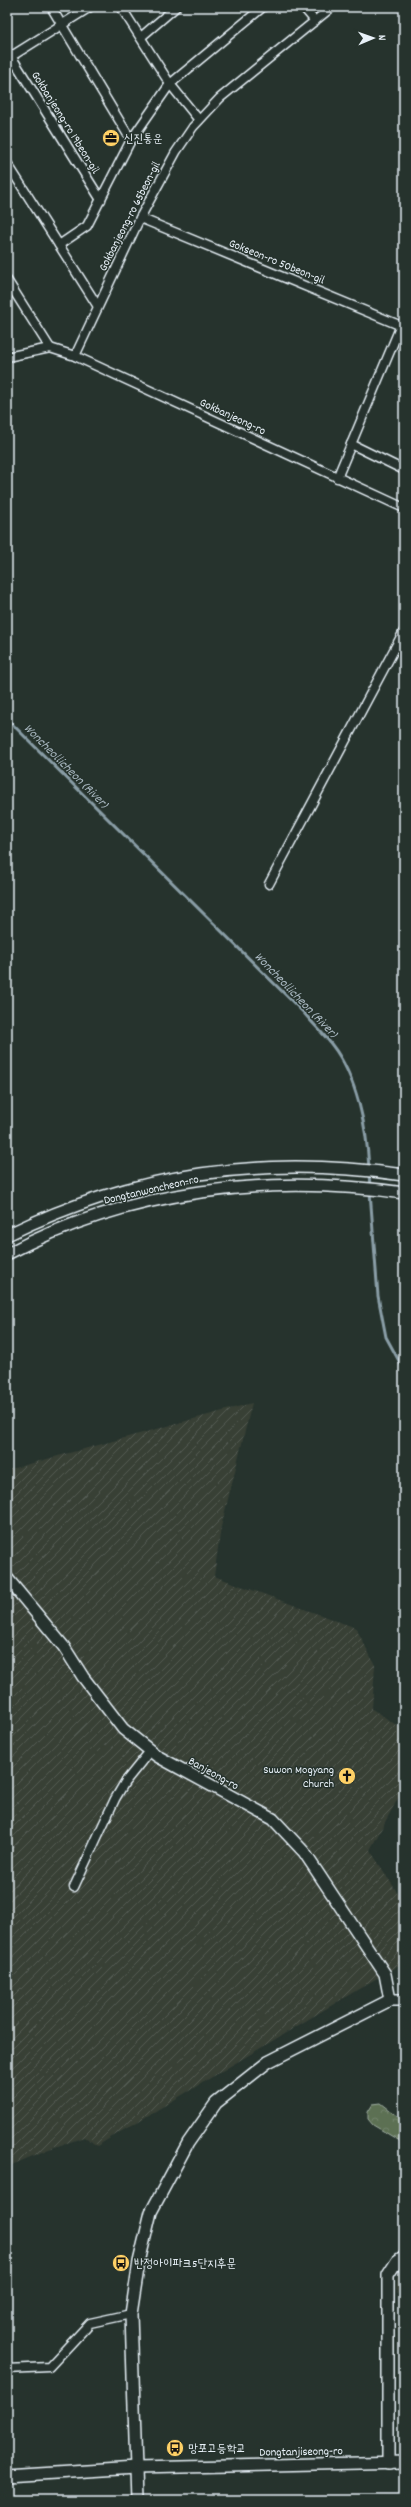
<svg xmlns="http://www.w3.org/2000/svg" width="411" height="2507" viewBox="0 0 411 2507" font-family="Dekko,'Poor Story',sans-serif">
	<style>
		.built { fill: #384036 }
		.industrial { fill: url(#industrial-furrows) }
		.park { fill: url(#park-crowns); stroke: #a2b0a5 }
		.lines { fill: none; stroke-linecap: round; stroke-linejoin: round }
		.stream { stroke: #8a9ea7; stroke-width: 3 }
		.street-casing { stroke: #e8f1f8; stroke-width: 11 }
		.secondary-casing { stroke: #e8f1f8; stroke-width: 14 }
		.street { stroke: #26332d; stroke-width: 8 }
		.secondary { stroke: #26332d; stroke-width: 11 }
		.labels { text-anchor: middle; stroke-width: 3; stroke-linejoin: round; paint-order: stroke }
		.street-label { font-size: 12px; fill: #e8f1f8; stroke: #26332d }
		.poi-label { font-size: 12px; fill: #e8f1f8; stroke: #26332d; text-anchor: start }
		.water-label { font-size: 13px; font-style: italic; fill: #aab9c2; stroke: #26332d }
	</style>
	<defs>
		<pattern id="industrial-furrows" width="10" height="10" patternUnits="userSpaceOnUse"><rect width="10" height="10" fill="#384036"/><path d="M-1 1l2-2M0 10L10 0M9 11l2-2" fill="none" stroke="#555c54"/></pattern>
		<pattern id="park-crowns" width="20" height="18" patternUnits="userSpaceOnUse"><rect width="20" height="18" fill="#5b6f52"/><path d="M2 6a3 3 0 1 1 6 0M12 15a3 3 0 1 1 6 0" fill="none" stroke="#73846c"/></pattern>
	</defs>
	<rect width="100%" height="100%" fill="#26332d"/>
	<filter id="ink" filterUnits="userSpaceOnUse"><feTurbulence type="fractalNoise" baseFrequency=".025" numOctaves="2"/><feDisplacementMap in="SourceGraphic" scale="8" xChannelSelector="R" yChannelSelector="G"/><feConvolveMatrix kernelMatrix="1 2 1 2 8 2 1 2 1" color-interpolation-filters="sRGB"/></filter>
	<g filter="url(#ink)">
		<g class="built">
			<polygon points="404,2271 404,2304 396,2290 398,2275"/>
			<polygon points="129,2496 129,2500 32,2500"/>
		</g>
		<polygon class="industrial" points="252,1403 221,1527 214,1576 356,1628 375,1665 372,1709 404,1730 404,1787 370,1850 404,1903 404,1962 97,2146 85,2137 49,2149 7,2167 7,1470"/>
		<polygon class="park" points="381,2103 404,2121 404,2140 400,2141 373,2125 368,2119 368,2112 373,2104"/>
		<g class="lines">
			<g class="stream">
				<path d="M7,719L304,1013C313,1024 324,1034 332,1045C357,1077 367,1129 369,1168"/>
				<polyline points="369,1174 370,1186"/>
				<polyline points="370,1192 378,1296 386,1337 404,1370"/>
			</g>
			<defs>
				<g id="street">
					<polyline points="51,7 131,140"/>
					<polyline points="121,7 170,84 199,120"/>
					<polyline points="303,7 315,21"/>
					<polyline points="141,37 176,7"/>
					<polyline points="11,56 101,200"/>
					<polyline points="7,59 90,7"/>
					<polyline points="7,163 97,305"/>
					<polyline points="140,218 404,327"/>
					<polyline points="59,245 87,226 131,140 170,84 263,7"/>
					<polyline points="7,280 50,348 75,356 404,508"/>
					<polyline points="75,356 140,218 176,152 193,127 220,98 332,7"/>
					<polyline points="7,357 50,348"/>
					<polyline points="351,444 404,470"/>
					<polyline points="337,478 401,325"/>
					<polyline points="269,884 404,631"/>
					<polyline points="74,1887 115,1799 125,1782 150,1751"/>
					<polyline points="7,2369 49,2367 90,2323 131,2314"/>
				</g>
				<g id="secondary">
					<path d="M7,1235C136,1172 262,1155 404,1175"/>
					<path d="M7,1254C129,1189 269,1174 404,1193"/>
					<polyline points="7,1578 64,1647 83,1677 123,1729 157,1756 273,1819 304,1852 385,1974 390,2000"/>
					<polyline points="388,2463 388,2275 397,2261 404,2256"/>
					<polyline points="7,2476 136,2468 404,2462"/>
					<polyline points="137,2500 131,2314 139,2262 151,2212 188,2143 216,2103 268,2062 390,2000 404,2000"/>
				</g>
			</defs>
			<use href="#street" class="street-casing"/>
			<use href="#secondary" class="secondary-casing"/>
			<use href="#street" class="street"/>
			<use href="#secondary" class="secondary"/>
		</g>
	</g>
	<defs>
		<symbol id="office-disc" viewBox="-11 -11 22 22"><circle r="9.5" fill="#ffd166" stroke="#26332d"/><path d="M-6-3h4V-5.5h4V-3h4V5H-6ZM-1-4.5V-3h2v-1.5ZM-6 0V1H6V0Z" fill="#111"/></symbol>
		<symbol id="church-disc" viewBox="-11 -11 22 22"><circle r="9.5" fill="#ffd166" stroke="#26332d"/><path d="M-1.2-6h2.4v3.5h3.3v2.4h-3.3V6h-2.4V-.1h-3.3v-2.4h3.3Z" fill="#111"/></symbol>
		<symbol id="bus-disc" viewBox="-11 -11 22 22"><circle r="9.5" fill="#ffd166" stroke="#26332d"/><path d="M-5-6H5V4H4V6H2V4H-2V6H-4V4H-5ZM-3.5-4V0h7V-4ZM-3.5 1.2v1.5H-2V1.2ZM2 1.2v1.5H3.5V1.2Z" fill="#111"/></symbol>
	</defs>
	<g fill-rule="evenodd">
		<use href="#office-disc" x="101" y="128" width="20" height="20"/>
		<use href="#church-disc" x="337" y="1766" width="20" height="20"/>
		<use href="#bus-disc" x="111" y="2253" width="20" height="20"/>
		<use href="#bus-disc" x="165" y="2438" width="20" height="20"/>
	</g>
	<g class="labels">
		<g class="street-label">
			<text transform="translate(66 122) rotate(58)" y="4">Gokbanjeong-ro 19beon-gil</text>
			<text transform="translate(129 216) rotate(-63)" y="4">Gokbanjeong-ro 65beon-gil</text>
			<text transform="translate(277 261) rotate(22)" y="4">Gokseon-ro 50beon-gil</text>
			<text transform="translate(233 416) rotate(25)" y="4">Gokbanjeong-ro</text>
			<text transform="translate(151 1189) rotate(-13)" y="4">Dongtanwoncheon-ro</text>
			<text transform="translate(214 1773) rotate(29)" y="4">Banjeong-ro</text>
			<text transform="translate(301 2451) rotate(-1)" y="4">Dongtanjiseong-ro</text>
		</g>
		<g class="poi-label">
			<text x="124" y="142">신진통운</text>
			<text x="334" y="1773" text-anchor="end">Suwon Mogyang<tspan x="334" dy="14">Church</tspan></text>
			<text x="134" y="2267">반정아이파크5단지후문</text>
			<text x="188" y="2452">망포고등학교</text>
		</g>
		<g class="water-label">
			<text transform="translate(67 765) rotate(45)" y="5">Woncheollicheon (River)</text>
			<text transform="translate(297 994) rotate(46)" y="5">Woncheollicheon (River)</text>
		</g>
	</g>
	<rect width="411" height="2507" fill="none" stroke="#26332d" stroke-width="24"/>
	<rect x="12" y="12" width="387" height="2483" fill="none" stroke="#e8f1f8" stroke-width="1.5" filter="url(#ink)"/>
	<g transform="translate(373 38) rotate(88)" stroke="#26332d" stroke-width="3" paint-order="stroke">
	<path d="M0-3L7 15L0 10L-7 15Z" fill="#e8f1f8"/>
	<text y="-6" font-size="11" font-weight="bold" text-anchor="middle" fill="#e8f1f8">N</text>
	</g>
</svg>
